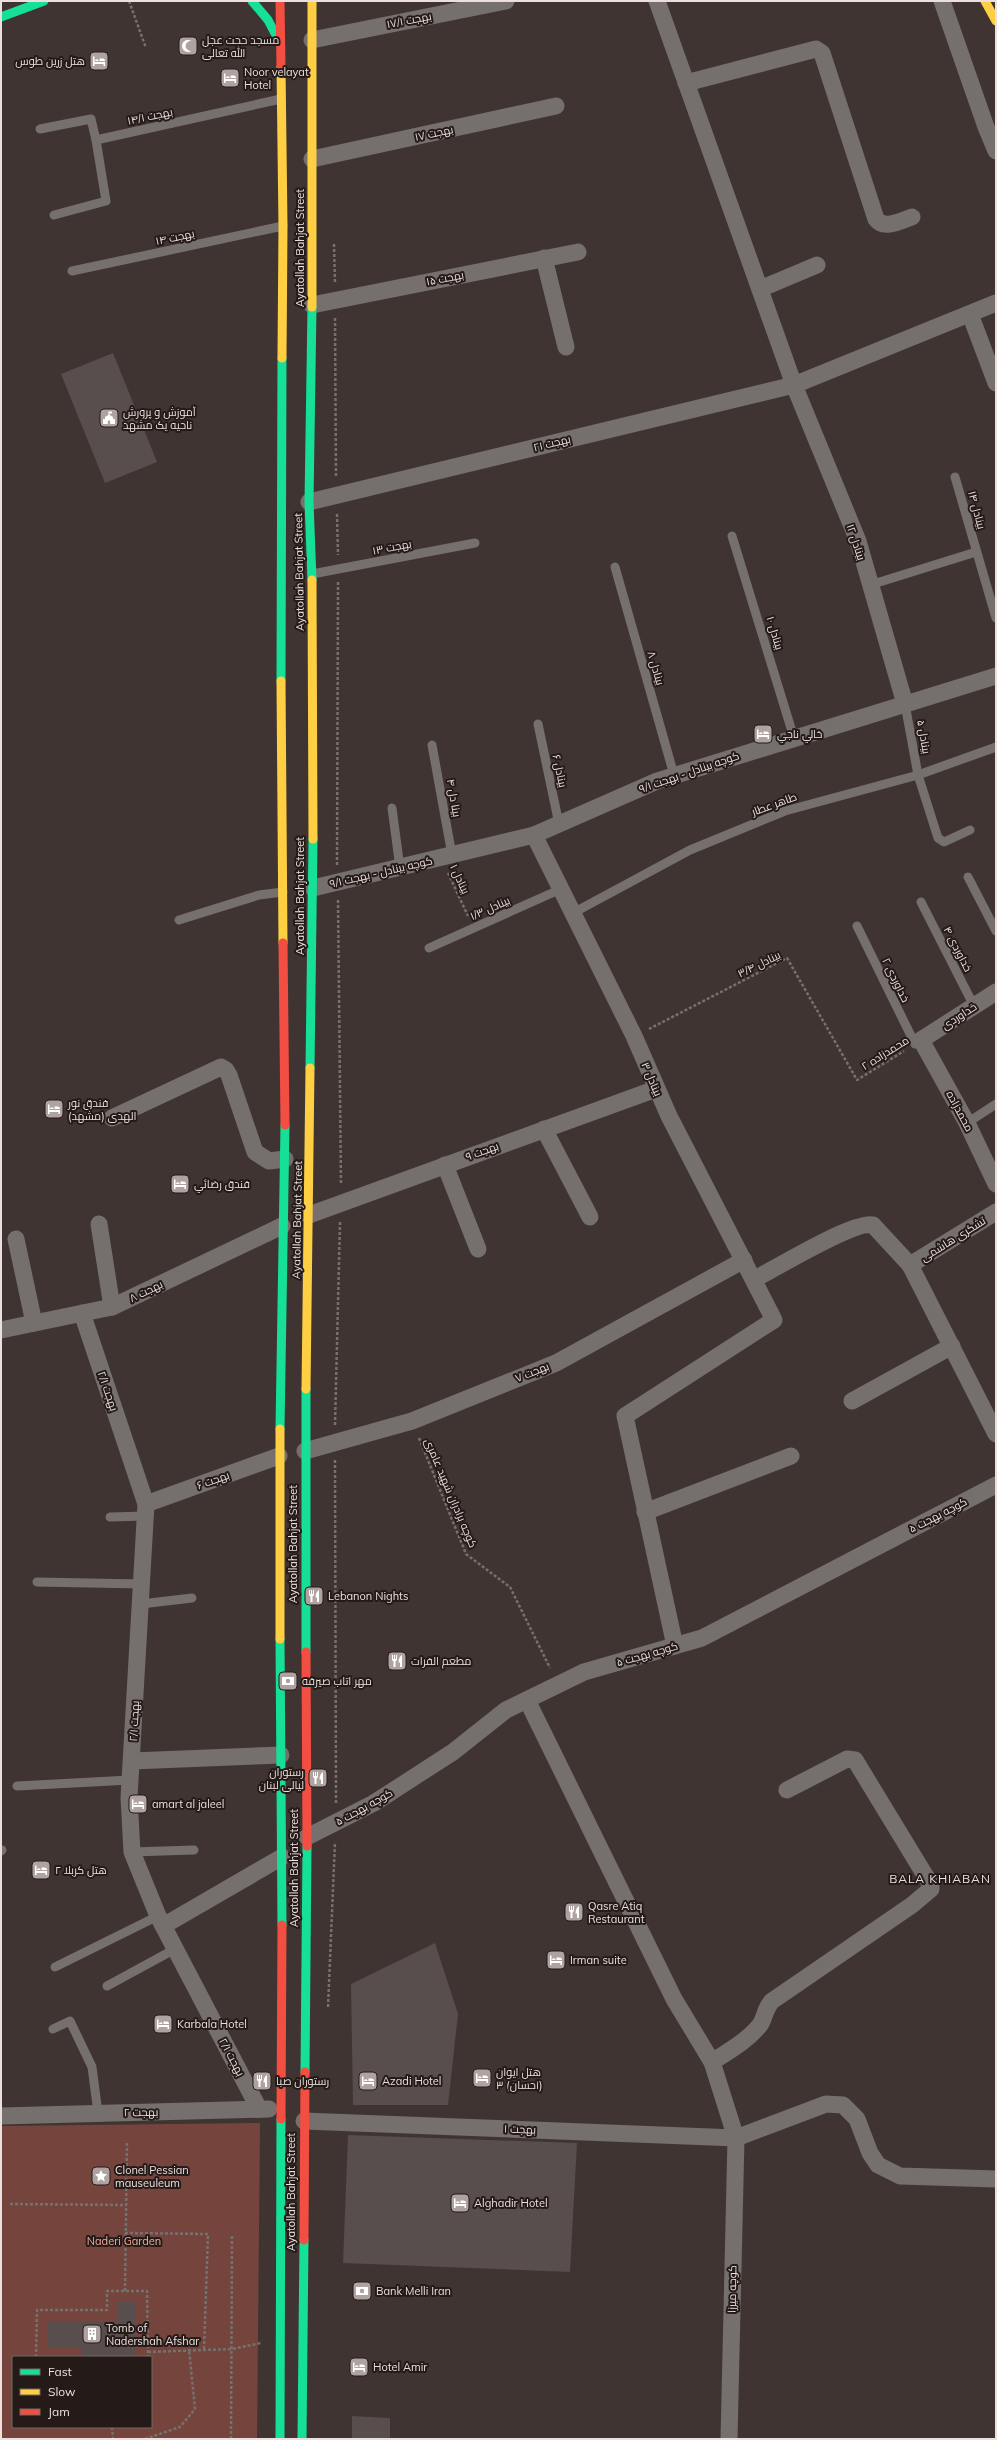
<svg xmlns="http://www.w3.org/2000/svg" width="997" height="2440" viewBox="0 0 997 2440" font-family="Mulish,Cairo,sans-serif">
	<style>
		.green { fill: #75453d; fill-rule: evenodd }
		.building { fill: #574e4d }
		.lines { fill: none; stroke-linecap: round; stroke-linejoin: round }
		.path { stroke: #76706f; stroke-width: 2.5; stroke-dasharray: 3 2; stroke-linecap: butt }
		.lane { stroke: #756f6e; stroke-width: 9 }
		.street { stroke: #756f6e; stroke-width: 17 }
		.fast { stroke: #16e098; stroke-width: 9 }
		.slow { stroke: #ffcf43; stroke-width: 9 }
		.jam { stroke: #f24e42; stroke-width: 9 }
		.labels { text-anchor: middle; stroke-width: 4; stroke-linejoin: round; paint-order: stroke }
		.street-label { font-size: 11px; fill: #ecdfdd; stroke: #241b19 }
		.poi-label { font-size: 11px; fill: #ecdfdd; stroke: #241b19; text-anchor: start }
		.park-label { font-size: 11px; fill: #f2ab9e; stroke: #241b19 }
		.neighbourhood-label { font-size: 12px; letter-spacing: 1px; fill: #ecdfdd; stroke: #241b19 }
	</style>
	<rect width="100%" height="100%" fill="#3f3432"/>
	<path class="green" d="M260,2123L257,2439H1V2126ZM13,2357H151V2427H13Z"/>
	<g class="building">
		<polygon points="113,353 157,462 105,483 61,374"/>
		<polygon points="435,1943 458,2014 448,2105 353,2105 351,1984"/>
		<polygon points="348,2135 577,2143 570,2272 343,2263"/>
		<polygon points="118,2302 135,2302 135,2357 82,2357 82,2347 48,2347 48,2321 118,2322"/>
		<polygon points="352,2416 390,2418 390,2439 352,2439"/>
	</g>
	<g class="lines">
		<g class="path">
			<polyline points="129,1 146,48"/>
			<polyline points="334,244 335,283"/>
			<polyline points="335,318 336,477"/>
			<polyline points="337,514 338,555"/>
			<polyline points="337,865 338,582"/>
			<polyline points="448,873 468,916"/>
			<polyline points="338,900 341,1185"/>
			<polyline points="649,1029 787,958 857,1080 904,1051"/>
			<polyline points="335,1425 340,1222"/>
			<polyline points="419,1438 466,1554 510,1587 550,1668"/>
			<polyline points="335,1460 336,1803"/>
			<polyline points="328,2007 335,1842"/>
			<polyline points="10,2204 126,2205"/>
			<polyline points="125,2233 208,2234 204,2349"/>
			<polyline points="125,2291 127,2141"/>
			<polyline points="148,2352 232,2349 261,2343"/>
			<polyline points="36,2357 37,2310 107,2310 107,2291 147,2291 148,2357"/>
			<polyline points="112,2427 113,2439"/>
			<polyline points="145,2439 180,2427 195,2409 189,2349"/>
			<polyline points="231,2439 232,2236"/>
		</g>
		<g class="lane">
			<polyline points="40,129 91,119 96,140 281,99"/>
			<polyline points="54,215 106,201 96,140"/>
			<polyline points="72,271 283,226"/>
			<polyline points="955,477 996,618"/>
			<polyline points="732,536 794,738"/>
			<polyline points="615,567 674,775"/>
			<polyline points="312,574 475,543"/>
			<polyline points="870,585 976,552"/>
			<polyline points="905,704 918,775 938,838 944,842 970,830"/>
			<polyline points="538,724 559,824"/>
			<polyline points="432,745 452,855"/>
			<polyline points="392,808 400,868"/>
			<polyline points="968,877 996,931"/>
			<polyline points="921,902 974,1006"/>
			<polyline points="573,913 690,850 785,811 918,775 996,747"/>
			<polyline points="179,920 259,895 283,892"/>
			<polyline points="857,926 915,1044"/>
			<polyline points="429,948 561,889"/>
			<polyline points="967,1123 996,1104"/>
			<polyline points="110,1517 146,1516"/>
			<polyline points="37,1582 142,1584"/>
			<polyline points="141,1604 192,1598"/>
			<polyline points="17,1786 130,1780"/>
			<polyline points="1,1851 2,1850"/>
			<polyline points="132,1852 194,1850"/>
			<polyline points="55,1967 158,1916"/>
			<polyline points="107,1986 175,1949"/>
			<polyline points="53,2029 70,2021 92,2067 98,2113"/>
		</g>
		<g class="street">
			<polyline points="657,1 794,385 858,541 905,704"/>
			<polyline points="942,1 986,127 996,151"/>
			<polyline points="312,40 506,1"/>
			<path d="M686,83L816,49L822,53L876,219C884,230 900,221 912,217"/>
			<polyline points="312,159 556,106"/>
			<polyline points="544,258 566,347"/>
			<polyline points="760,289 817,265"/>
			<polyline points="312,305 578,252"/>
			<polyline points="970,314 996,383"/>
			<polyline points="309,502 794,385 996,303"/>
			<polyline points="534,835 634,1036 669,1116 774,1320 625,1416 675,1646"/>
			<polyline points="313,888 534,835 657,781 996,676"/>
			<polyline points="996,992 921,1040 967,1123 996,1184"/>
			<polyline points="112,1118 221,1067 226,1070 229,1075 255,1152 269,1161 285,1159"/>
			<polyline points="544,1129 590,1217"/>
			<polyline points="445,1165 478,1249"/>
			<polyline points="309,1215 656,1089"/>
			<polyline points="99,1224 112,1307"/>
			<polyline points="16,1239 34,1323"/>
			<polyline points="910,1265 996,1212"/>
			<path d="M755,1279C776,1268 855,1220 873,1225L910,1265L996,1434"/>
			<polyline points="82,1313 146,1504 129,1798 132,1852 158,1916 259,2109"/>
			<polyline points="1,1330 112,1307 282,1226"/>
			<polyline points="852,1401 952,1346"/>
			<polyline points="305,1451 412,1421 556,1363 744,1260"/>
			<polyline points="146,1504 279,1456"/>
			<polyline points="645,1512 791,1456"/>
			<polyline points="527,1700 674,1999 712,2062 736,2138 729,2439"/>
			<polyline points="132,1761 281,1755"/>
			<polyline points="307,1837 374,1803 453,1752 506,1710 584,1672 702,1638 996,1485"/>
			<polyline points="163,1926 282,1857"/>
			<path d="M712,2062C729,2051 747,2041 760,2025C765,2018 764,2010 772,2001L912,1905L931,1889V1885L855,1760L847,1759L787,1790"/>
			<polyline points="1,2116 269,2109"/>
			<polyline points="304,2121 736,2138 826,2104 843,2105 857,2119 870,2153 878,2165 900,2176 996,2179"/>
		</g>
		<g class="fast">
			<polyline points="252,1 268,20 279,41"/>
			<polyline points="1,17 44,1"/>
			<polyline points="312,307 309,502 312,580"/>
			<polyline points="281,681 282,358"/>
			<polyline points="310,1068 313,839"/>
			<polyline points="306,1389 306,1652"/>
			<polyline points="280,1429 285,1125"/>
			<polyline points="280,1639 282,1925"/>
			<polyline points="305,2072 307,1846"/>
			<polyline points="280,2439 281,2119"/>
			<polyline points="302,2439 304,2240"/>
		</g>
		<g class="slow">
			<polyline points="985,1 996,21"/>
			<polyline points="281,67 283,226 282,358"/>
			<polyline points="312,307 312,1"/>
			<polyline points="312,580 313,839"/>
			<polyline points="281,681 283,943"/>
			<polyline points="306,1389 310,1068"/>
			<polyline points="280,1429 280,1639"/>
		</g>
		<g class="jam">
			<polyline points="280,1 281,67"/>
			<polyline points="283,943 285,1125"/>
			<polyline points="306,1652 307,1846"/>
			<polyline points="281,2119 282,1925"/>
			<polyline points="304,2240 305,2072"/>
		</g>
	</g>
	<defs>
		<symbol id="mosque-square" viewBox="-11 -11 22 22"><rect x="-9" y="-9" width="18" height="18" rx="4" fill="#afa3a1" stroke="#241b19"/><path d="M3.5-4.9A6 6 0 1 0 3.5 4.9A5 5 0 1 1 3.5-4.9Z" fill="#fff"/></symbol>
		<symbol id="hotel-square" viewBox="-11 -11 22 22"><rect x="-9" y="-9" width="18" height="18" rx="4" fill="#afa3a1" stroke="#241b19"/><path d="M-6-4.5h1.5V1H6V5H4.5V3h-9V5H-6ZM-4 0a1.8 1.8 0 1 1 3.6 0ZM.5 0V-2.5h3Q6-2.5 6 0Z" fill="#fff"/></symbol>
		<symbol id="civic-square" viewBox="-11 -11 22 22"><rect x="-9" y="-9" width="18" height="18" rx="4" fill="#afa3a1" stroke="#241b19"/><path d="M-.6-6.5H3V-4.5H.6V-3L4-1V1h2V6H-6V1h2V-1L-.6-3ZM-1.2 2.5V6h2.4V2.5Z" fill="#fff"/></symbol>
		<symbol id="restaurant-square" viewBox="-11 -11 22 22"><rect x="-9" y="-9" width="18" height="18" rx="4" fill="#afa3a1" stroke="#241b19"/><path d="M-5-6h1v4h1v-4h1v4h1v-4h1v5L-1.5 .5V6h-2V.5L-5-1ZM5-6V6H3V1.5H1.5Q1.5-4 5-6Z" fill="#fff"/></symbol>
		<symbol id="bank-square" viewBox="-11 -11 22 22"><rect x="-9" y="-9" width="18" height="18" rx="4" fill="#afa3a1" stroke="#241b19"/><path d="M-6-4H6V4H-6ZM0-2.3a2.3 2.3 0 1 0 0 4.6a2.3 2.3 0 1 0 0-4.6Z" fill="#fff"/></symbol>
		<symbol id="sight-square" viewBox="-11 -11 22 22"><rect x="-9" y="-9" width="18" height="18" rx="4" fill="#afa3a1" stroke="#241b19"/><path d="M0-6L1.8-2.2L6-1.7L2.9 1.2L3.7 5.4L0 3.3L-3.7 5.4L-2.9 1.2L-6-1.7L-1.8-2.2Z" fill="#fff"/></symbol>
		<symbol id="building-square" viewBox="-11 -11 22 22"><rect x="-9" y="-9" width="18" height="18" rx="4" fill="#afa3a1" stroke="#241b19"/><path d="M-4-6H4V6H1V3H-1V6H-4ZM-2.5-4.3h1.7v1.8h-1.7ZM.8-4.3h1.7v1.8H.8ZM-2.5-1h1.7V.8h-1.7ZM.8-1h1.7V.8H.8Z" fill="#fff"/></symbol>
	</defs>
	<g fill-rule="evenodd">
		<use href="#mosque-square" x="177" y="35" width="22" height="22"/>
		<use href="#hotel-square" x="88" y="50" width="22" height="22"/>
		<use href="#hotel-square" x="219" y="67" width="22" height="22"/>
		<use href="#civic-square" x="98" y="407" width="22" height="22"/>
		<use href="#hotel-square" x="752" y="723" width="22" height="22"/>
		<use href="#hotel-square" x="43" y="1098" width="22" height="22"/>
		<use href="#hotel-square" x="169" y="1173" width="22" height="22"/>
		<use href="#restaurant-square" x="303" y="1585" width="22" height="22"/>
		<use href="#restaurant-square" x="386" y="1650" width="22" height="22"/>
		<use href="#bank-square" x="277" y="1670" width="22" height="22"/>
		<use href="#restaurant-square" x="307" y="1767" width="22" height="22"/>
		<use href="#hotel-square" x="127" y="1793" width="22" height="22"/>
		<use href="#hotel-square" x="30" y="1859" width="22" height="22"/>
		<use href="#restaurant-square" x="563" y="1901" width="22" height="22"/>
		<use href="#hotel-square" x="545" y="1949" width="22" height="22"/>
		<use href="#hotel-square" x="152" y="2013" width="22" height="22"/>
		<use href="#hotel-square" x="471" y="2067" width="22" height="22"/>
		<use href="#restaurant-square" x="251" y="2070" width="22" height="22"/>
		<use href="#hotel-square" x="357" y="2070" width="22" height="22"/>
		<use href="#sight-square" x="90" y="2165" width="22" height="22"/>
		<use href="#hotel-square" x="449" y="2192" width="22" height="22"/>
		<use href="#bank-square" x="351" y="2280" width="22" height="22"/>
		<use href="#building-square" x="81" y="2323" width="22" height="22"/>
		<use href="#hotel-square" x="348" y="2356" width="22" height="22"/>
	</g>
	<g class="labels">
		<g class="street-label">
			<text transform="translate(409 20) rotate(-11)" y="4">بهجت ۱۷/۱</text>
			<text transform="translate(150 116) rotate(-12)" y="4">بهجت ۱۴/۱</text>
			<text transform="translate(434 133) rotate(-12)" y="4">بهجت ۱۷</text>
			<text transform="translate(175 237) rotate(-12)" y="4">بهجت ۱۴</text>
			<text transform="translate(300 248) rotate(-90)" y="4">Ayatollah Bahjat Street</text>
			<text transform="translate(445 278) rotate(-11)" y="4">بهجت ۱۵</text>
			<text transform="translate(552 443) rotate(-14)" y="4">بهجت ۲۱</text>
			<text transform="translate(977 510) rotate(75)" y="4">بینادل ۱۴</text>
			<text transform="translate(856 542) rotate(71)" y="4">بینادل ۱۲</text>
			<text transform="translate(392 547) rotate(-11)" y="4">بهجت ۱۳</text>
			<text transform="translate(299 572) rotate(-91)" y="4">Ayatollah Bahjat Street</text>
			<text transform="translate(775 633) rotate(73)" y="4">بینادل ۱۰</text>
			<text transform="translate(656 668) rotate(74)" y="4">بینادل ۸</text>
			<text transform="translate(924 737) rotate(80)" y="4">بینادل ۵</text>
			<text transform="translate(560 771) rotate(78)" y="4">بینادل ۶</text>
			<text transform="translate(689 772) rotate(-19)" y="4">کوچه بینادل - بهجت ۹/۱</text>
			<text transform="translate(454 798) rotate(80)" y="4">بینا دل ۴</text>
			<text transform="translate(774 804) rotate(-20)" y="4">طاهر عطار</text>
			<text transform="translate(381 872) rotate(-13)" y="4">کوچه بینادل - بهجت ۹/۱</text>
			<text transform="translate(460 879) rotate(65)" y="4">بینادل ۱</text>
			<text transform="translate(300 896) rotate(-90)" y="4">Ayatollah Bahjat Street</text>
			<text transform="translate(490 908) rotate(-24)" y="4">بینادل ۱/۳</text>
			<text transform="translate(958 949) rotate(63)" y="4">خداوردی ۴</text>
			<text transform="translate(759 964) rotate(-26)" y="4">بینادل ۳/۴</text>
			<text transform="translate(896 980) rotate(64)" y="4">خداوردی ۲</text>
			<text transform="translate(959 1016) rotate(-33)" y="4">خداوردی</text>
			<text transform="translate(885 1053) rotate(-32)" y="4">محمدزاده ۲</text>
			<text transform="translate(652 1079) rotate(67)" y="4">بینادل ۳</text>
			<text transform="translate(960 1111) rotate(62)" y="4">محمدزاده</text>
			<text transform="translate(482 1151) rotate(-20)" y="4">بهجت ۹</text>
			<text transform="translate(297 1220) rotate(-89)" y="4">Ayatollah Bahjat Street</text>
			<text transform="translate(953 1239) rotate(-32)" y="4">تشکری هاشمی</text>
			<text transform="translate(146 1291) rotate(-26)" y="4">بهجت ۸</text>
			<text transform="translate(532 1372) rotate(-22)" y="4">بهجت ۷</text>
			<text transform="translate(108 1391) rotate(71)" y="4">بهجت ۲/۱</text>
			<text transform="translate(213 1480) rotate(-20)" y="4">بهجت ۶</text>
			<text transform="translate(451 1493) rotate(67)" y="4">کوچه برادران شهید عامری</text>
			<text transform="translate(938 1515) rotate(-27)" y="4">کوچه بهجت ۵</text>
			<text transform="translate(293 1544) rotate(-90)" y="4">Ayatollah Bahjat Street</text>
			<text transform="translate(647 1654) rotate(-16)" y="4">کوچه بهجت ۵</text>
			<text transform="translate(134 1721) rotate(-87)" y="4">بهجت ۲/۱</text>
			<text transform="translate(364 1807) rotate(-29)" y="4">کوچه بهجت ۵</text>
			<text transform="translate(294 1868) rotate(-90)" y="4">Ayatollah Bahjat Street</text>
			<text transform="translate(232 2057) rotate(62)" y="4">بهجت ۲/۱</text>
			<text transform="translate(141 2112) rotate(-1)" y="4">بهجت ۲</text>
			<text transform="translate(520 2129) rotate(2)" y="4">بهجت ۱</text>
			<text transform="translate(291 2192) rotate(-90)" y="4">Ayatollah Bahjat Street</text>
			<text transform="translate(732 2289) rotate(-89)" y="4">کوچه میرزا</text>
		</g>
		<g class="poi-label">
			<text x="202" y="44">مسجد حجت عجل<tspan x="202" dy="13">الله تعالی</tspan></text>
			<text x="85" y="65" text-anchor="end">هتل زرین طوس</text>
			<text x="244" y="76">Noor velayat<tspan x="244" dy="13">Hotel</tspan></text>
			<text x="123" y="416">آموزش و پرورش<tspan x="123" dy="13">ناحیه یک مشهد</tspan></text>
			<text x="777" y="738">خالي ناجي</text>
			<text x="68" y="1107">فندق نور<tspan x="68" dy="13">الهدى (مشهد)</tspan></text>
			<text x="194" y="1188">فندق رضائي</text>
			<text x="328" y="1600">Lebanon Nights</text>
			<text x="411" y="1665">مطعم الفرات</text>
			<text x="302" y="1685">مهر اتاب صيرفه</text>
			<text x="304" y="1776" text-anchor="end">رستوران<tspan x="304" dy="13">لیالی لبنان</tspan></text>
			<text x="152" y="1808">amart al jaleel</text>
			<text x="55" y="1874">هتل کربلا ۲</text>
			<text x="588" y="1910">Qasre Atiq<tspan x="588" dy="13">Restaurant</tspan></text>
			<text x="570" y="1964">Irman suite</text>
			<text x="177" y="2028">Karbala Hotel</text>
			<text x="496" y="2076">هتل ایوان<tspan x="496" dy="13">۳ (احسان)</tspan></text>
			<text x="276" y="2085">رستوران صبا</text>
			<text x="382" y="2085">Azadi Hotel</text>
			<text x="115" y="2174">Clonel Pessian<tspan x="115" dy="13">mauseuleum</tspan></text>
			<text x="474" y="2207">Alghadir Hotel</text>
			<text x="376" y="2295">Bank Melli Iran</text>
			<text x="106" y="2332">Tomb of<tspan x="106" dy="13">Nadershah Afshar</tspan></text>
			<text x="373" y="2371">Hotel Amir</text>
		</g>
		<g class="park-label">
			<text x="124" y="2245">Naderi Garden</text>
		</g>
		<g class="neighbourhood-label">
			<text x="940" y="1883">BALA KHIABAN</text>
		</g>
	</g>
	<rect width="997" height="2440" fill="none" stroke="#ecdfdd" stroke-width="4"/>
	<rect x="12" y="2356" width="140" height="72" fill="#241b19" stroke="#746967"/>
	<rect x="20" y="2369" width="20" height="6" fill="#16e098" stroke="#746967"/>
	<text x="48" y="2376" font-size="12" fill="#ecdfdd">Fast</text>
	<rect x="20" y="2389" width="20" height="6" fill="#ffcf43" stroke="#746967"/>
	<text x="48" y="2396" font-size="12" fill="#ecdfdd">Slow</text>
	<rect x="20" y="2409" width="20" height="6" fill="#f24e42" stroke="#746967"/>
	<text x="48" y="2416" font-size="12" fill="#ecdfdd">Jam</text>
</svg>
